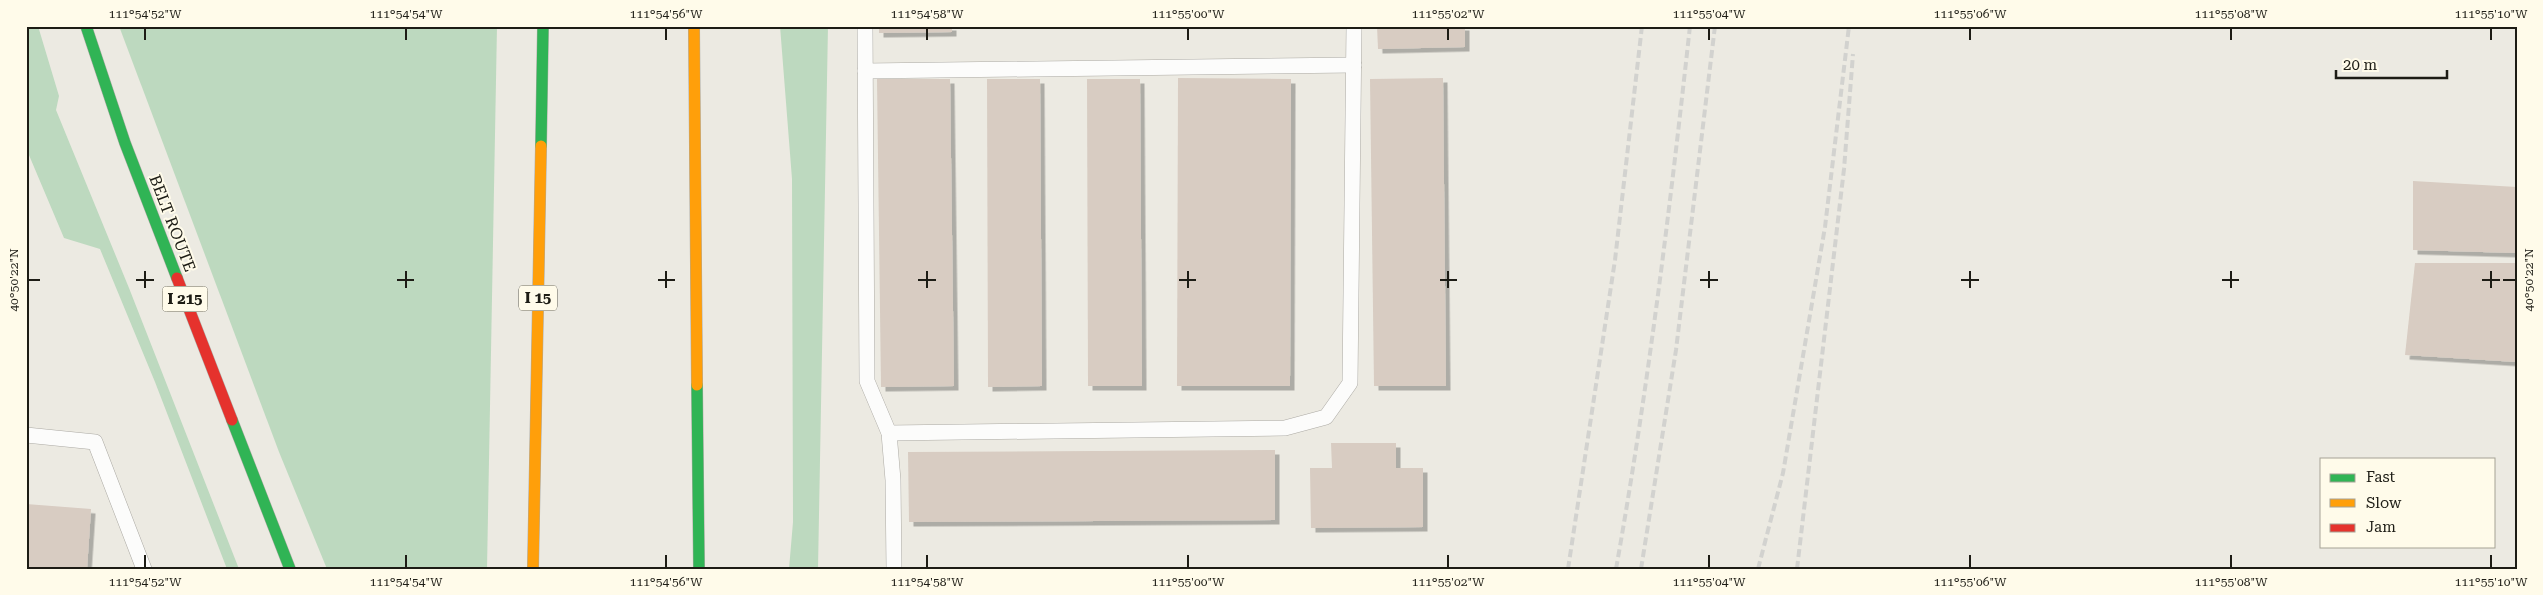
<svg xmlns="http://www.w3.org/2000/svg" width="2543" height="595" viewBox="0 0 2543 595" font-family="'Roboto Serif',serif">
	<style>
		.green { fill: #bdd9bf }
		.building { fill: #d8ccc2; filter: url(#shadow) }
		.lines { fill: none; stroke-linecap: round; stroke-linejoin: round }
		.lane-casing { stroke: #acaaa4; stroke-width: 16 }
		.fast-casing { stroke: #acaaa4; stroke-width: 12 }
		.slow-casing { stroke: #acaaa4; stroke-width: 12 }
		.jam-casing { stroke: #acaaa4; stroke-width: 12 }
		.lane { stroke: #fcfcfb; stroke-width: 15 }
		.fast { stroke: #30b455; stroke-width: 11 }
		.slow { stroke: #ff9f0a; stroke-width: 11 }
		.jam { stroke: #e5322d; stroke-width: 11 }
		.rail { stroke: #d2d2cf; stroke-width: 4; stroke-dasharray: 8 4; stroke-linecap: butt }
		.ticks { fill: none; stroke: #1d1c15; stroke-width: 2 }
		.labels { text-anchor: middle; stroke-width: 4; stroke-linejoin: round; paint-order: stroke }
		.shield { fill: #fffbea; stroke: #615f55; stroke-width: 1 }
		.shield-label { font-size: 15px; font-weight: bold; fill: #1d1c15 }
		.street-label { font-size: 16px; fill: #1d1c15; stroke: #fffbea }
		.neatline { fill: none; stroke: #1d1c15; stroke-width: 2 }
		.ticks-label { font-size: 12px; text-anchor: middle; fill: #1d1c15 }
	</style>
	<defs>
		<filter id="shadow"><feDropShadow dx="4.5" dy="4.5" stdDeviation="0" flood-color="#0004"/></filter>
	</defs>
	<rect width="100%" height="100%" fill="#eceae2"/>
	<g class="green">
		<polygon points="26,26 38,26 59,96 56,110 129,288 239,569 227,569 155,382 100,249 64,238 26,148"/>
		<polygon points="119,26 497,26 487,569 327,569 279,452"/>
		<polygon points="780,26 828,26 818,569 789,569 793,522 792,179"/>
	</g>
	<g class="building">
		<polygon points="879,26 952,26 952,32 879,33"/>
		<polygon points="1377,26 1465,26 1465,47 1378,49"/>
		<polygon points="1178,78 1291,79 1290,386 1177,386"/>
		<polygon points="1443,78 1446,386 1374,386 1370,79"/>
		<polygon points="877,79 950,79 954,386 881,387"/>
		<polygon points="987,79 1040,79 1042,386 988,387"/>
		<polygon points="1087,79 1140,79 1142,386 1088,386"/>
		<polygon points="2413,181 2517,187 2517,253 2413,250"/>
		<polygon points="2415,263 2517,263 2517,362 2405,355"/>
		<polygon points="1331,443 1396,443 1396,468 1423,468 1423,527 1311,528 1310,468 1332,468"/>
		<polygon points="1275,450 1275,520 909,522 908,452"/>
		<polygon points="26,504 91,509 87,569 26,569"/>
	</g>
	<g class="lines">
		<defs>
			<g id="lane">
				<polyline points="865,26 867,381 889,433 893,480 894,569"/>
				<polyline points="865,71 1354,65"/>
				<polyline points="889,433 1285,428 1326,417 1350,383 1354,26"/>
				<polyline points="26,435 95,442 144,569"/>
			</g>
			<g id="fast">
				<polyline points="86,26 125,143 177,278"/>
				<polyline points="541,146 543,26"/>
				<polyline points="697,385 699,569"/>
				<polyline points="232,420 290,569"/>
			</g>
			<g id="slow">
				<polyline points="694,26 697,385"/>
				<polyline points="533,569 541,146"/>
			</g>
			<polyline id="jam" points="177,278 232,420"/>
		</defs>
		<use href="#lane" class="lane-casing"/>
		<use href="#fast" class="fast-casing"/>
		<use href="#slow" class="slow-casing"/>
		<use href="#jam" class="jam-casing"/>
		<use href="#lane" class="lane"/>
		<use href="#fast" class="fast"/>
		<use href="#slow" class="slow"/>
		<use href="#jam" class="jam"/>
		<g class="rail">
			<polyline points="1568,569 1615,260 1642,26"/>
			<path d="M1616,569C1648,389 1670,208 1690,26"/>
			<polyline points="1641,569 1676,350 1715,26"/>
			<polyline points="1758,569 1783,473 1825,227 1849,26"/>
			<polyline points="1797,569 1844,169 1853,54"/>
		</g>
	</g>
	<path class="ticks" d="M145,28V40M406,28V40M666,28V40M927,28V40M1188,28V40M1448,28V40M1709,28V40M1970,28V40M2231,28V40M2491,28V40M145,271V288M406,271V288M666,271V288M927,271V288M1188,271V288M1448,271V288M1709,271V288M1970,271V288M2231,271V288M2491,271V288M28,280H40M136,280H154M397,280H414M658,280H675M918,280H936M1179,280H1196M1440,280H1457M1700,280H1718M1961,280H1979M2222,280H2239M2482,280H2500M2503,280H2516M145,555V568M406,555V568M666,555V568M927,555V568M1188,555V568M1448,555V568M1709,555V568M1970,555V568M2231,555V568M2491,555V568"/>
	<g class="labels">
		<g class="shield">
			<rect x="519" y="285.5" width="38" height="25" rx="4"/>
			<rect x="162.5" y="286.5" width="45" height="25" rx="4"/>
		</g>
		<g class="shield-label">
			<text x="538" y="303">I 15</text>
			<text x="185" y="304">I 215</text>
		</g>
		<g class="street-label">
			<text transform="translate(173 223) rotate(69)" y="6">BELT ROUTE</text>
		</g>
	</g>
	<rect width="2543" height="595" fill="none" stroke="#fffbea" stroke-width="55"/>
	<rect x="2320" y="458" width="175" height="90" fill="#fffbea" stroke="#a5a295"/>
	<rect x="2330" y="474" width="25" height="8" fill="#30b455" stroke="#a5a295"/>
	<text x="2366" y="482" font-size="15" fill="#1d1c15">Fast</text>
	<rect x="2330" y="499" width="25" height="8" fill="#ff9f0a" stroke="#a5a295"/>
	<text x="2366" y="508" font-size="15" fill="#1d1c15">Slow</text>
	<rect x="2330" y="524" width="25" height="8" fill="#e5322d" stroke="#a5a295"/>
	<text x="2366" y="532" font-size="15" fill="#1d1c15">Jam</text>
	<path d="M2336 70v8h111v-8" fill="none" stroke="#1d1c15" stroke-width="2.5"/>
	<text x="2343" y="70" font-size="15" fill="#1d1c15" stroke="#fffbea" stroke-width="4" paint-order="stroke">20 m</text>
	<rect x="28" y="28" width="2488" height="540" class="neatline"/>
	<g class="ticks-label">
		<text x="145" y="18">111°54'52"W</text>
		<text x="406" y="18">111°54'54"W</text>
		<text x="666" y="18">111°54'56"W</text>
		<text x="927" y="18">111°54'58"W</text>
		<text x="1188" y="18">111°55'00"W</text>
		<text x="1448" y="18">111°55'02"W</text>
		<text x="1709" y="18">111°55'04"W</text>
		<text x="1970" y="18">111°55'06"W</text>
		<text x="2231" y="18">111°55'08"W</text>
		<text x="2491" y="18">111°55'10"W</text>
		<text transform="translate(2529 280) rotate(-90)" y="4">40°50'22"N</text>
		<text transform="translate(14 280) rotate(-90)" y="4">40°50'22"N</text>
		<text x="145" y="586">111°54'52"W</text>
		<text x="406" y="586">111°54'54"W</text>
		<text x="666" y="586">111°54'56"W</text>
		<text x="927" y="586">111°54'58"W</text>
		<text x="1188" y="586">111°55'00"W</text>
		<text x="1448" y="586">111°55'02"W</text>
		<text x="1709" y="586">111°55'04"W</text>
		<text x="1970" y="586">111°55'06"W</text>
		<text x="2231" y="586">111°55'08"W</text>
		<text x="2491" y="586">111°55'10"W</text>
	</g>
</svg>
